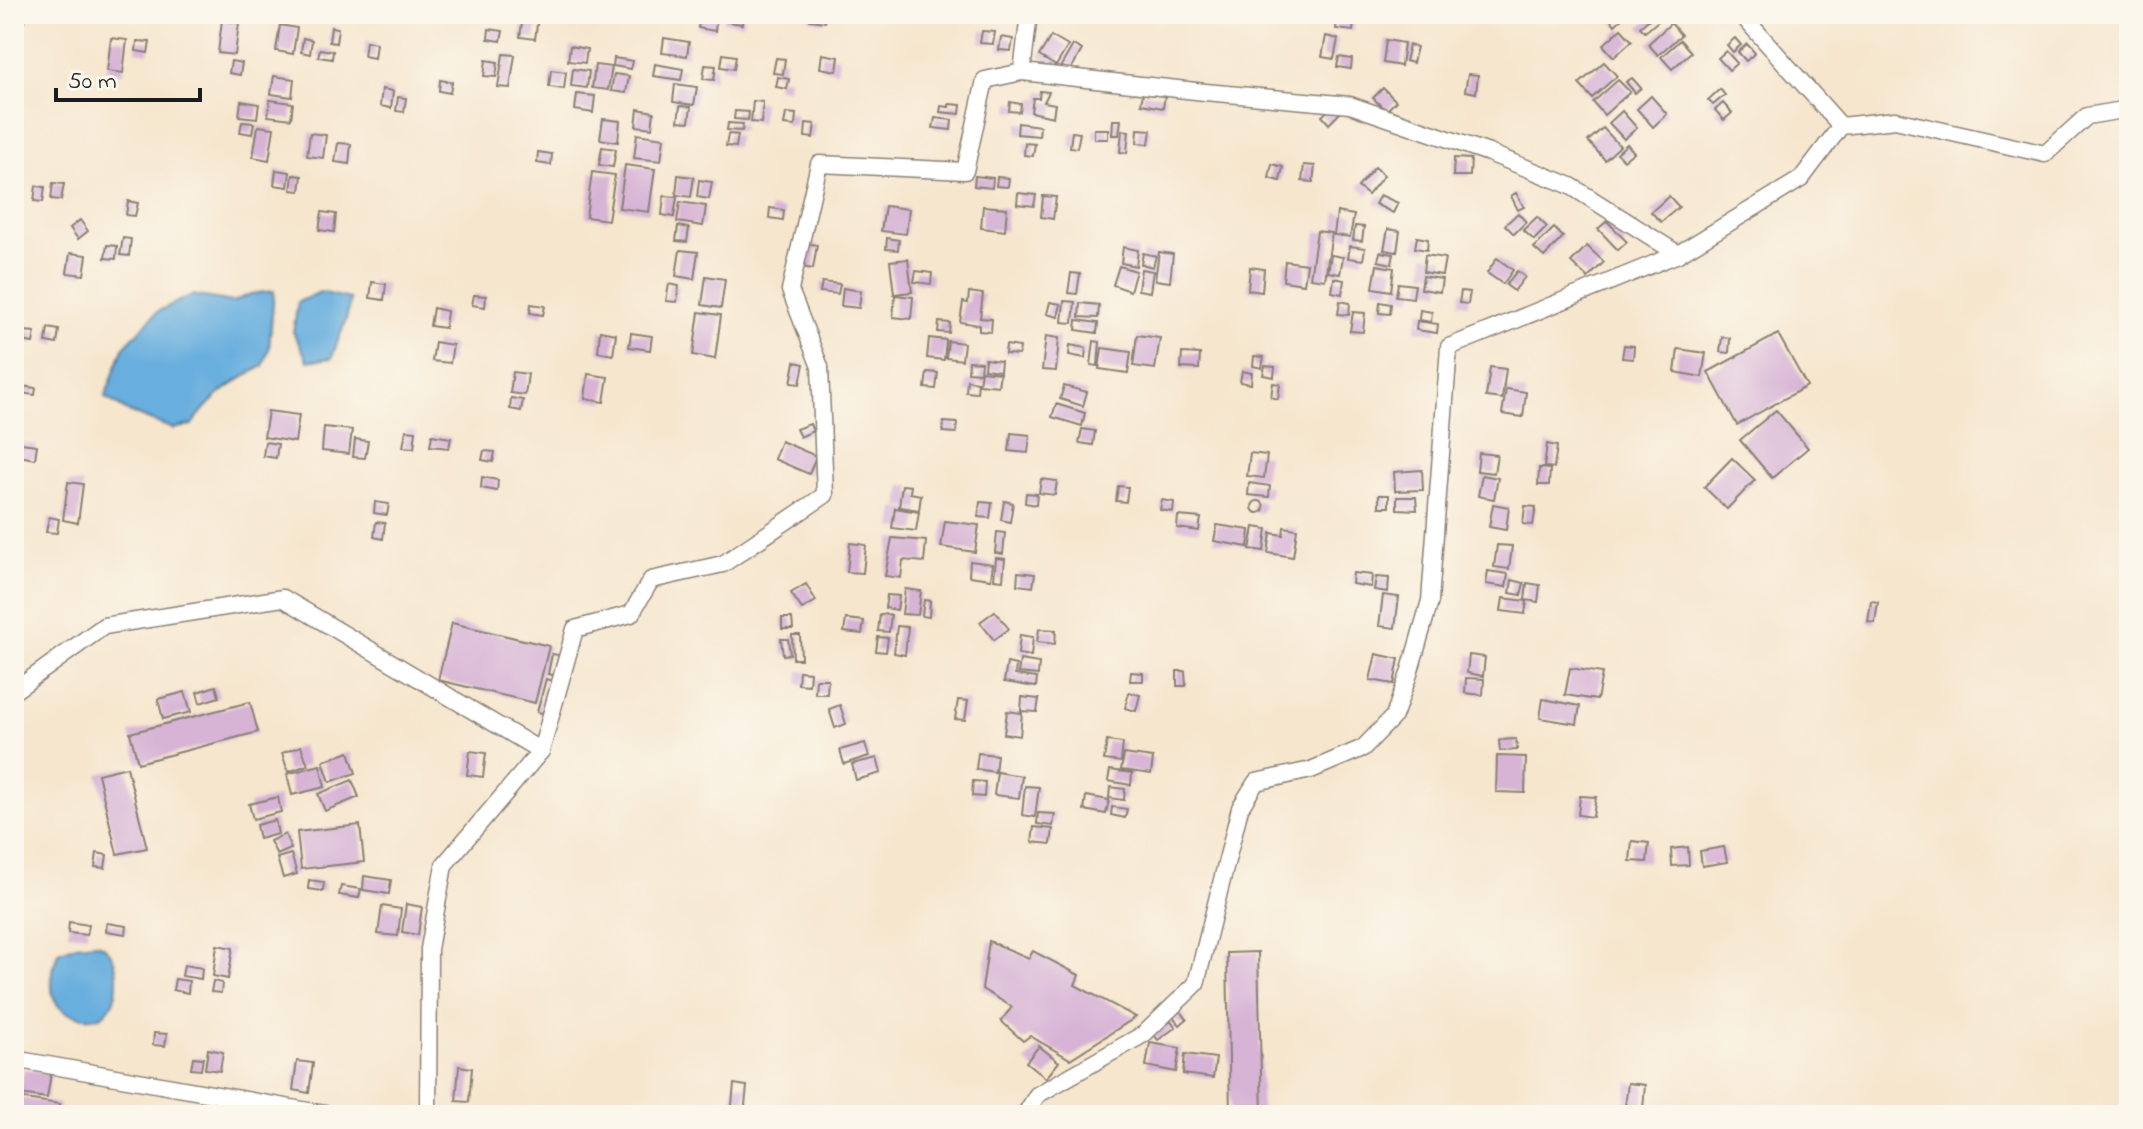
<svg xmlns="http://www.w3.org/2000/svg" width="2143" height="1129" viewBox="0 0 2143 1129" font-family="'Indie Flower',sans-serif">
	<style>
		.water { fill: #67aede; stroke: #42657d; stroke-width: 2 }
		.building { fill: #d7b4d6 }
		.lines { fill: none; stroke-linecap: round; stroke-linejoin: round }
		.minor-casing { stroke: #898175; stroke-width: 19 }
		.minor { stroke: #fff; stroke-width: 16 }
	</style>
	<rect width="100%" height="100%" fill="#fbf7ec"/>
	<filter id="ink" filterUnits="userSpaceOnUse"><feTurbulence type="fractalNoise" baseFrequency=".0125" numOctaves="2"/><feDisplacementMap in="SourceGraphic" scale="16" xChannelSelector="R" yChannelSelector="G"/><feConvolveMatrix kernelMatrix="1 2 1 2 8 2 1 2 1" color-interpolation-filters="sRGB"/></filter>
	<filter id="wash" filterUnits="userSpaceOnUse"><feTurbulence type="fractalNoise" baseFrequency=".006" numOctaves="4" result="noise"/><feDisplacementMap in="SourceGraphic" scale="32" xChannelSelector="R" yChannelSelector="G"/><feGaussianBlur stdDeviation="1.8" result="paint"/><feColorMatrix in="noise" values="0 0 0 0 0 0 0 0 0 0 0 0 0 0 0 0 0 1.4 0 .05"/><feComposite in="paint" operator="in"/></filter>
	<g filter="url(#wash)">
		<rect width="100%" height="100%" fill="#f6e6ce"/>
		<g class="water">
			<path d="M274,291L269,349L263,366C232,383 212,396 192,425L173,429L129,412L105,397L123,348L158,311L192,295L233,302L250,294Z"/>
			<path d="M320,292L350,299C349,319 338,337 332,358L308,361L293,332L298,302Z"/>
			<path d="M96,943C118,948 121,983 113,1002C111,1008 105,1013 101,1017C52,1021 44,995 58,952L76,945Z"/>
		</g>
		<g id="blocks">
			<g class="building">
				<polygon points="585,14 608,14 607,20 585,17"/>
				<polygon points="700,14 717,16 715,31 698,28"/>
				<polygon points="725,14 744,14 742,24 723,21"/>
				<polygon points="811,14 826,14 825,22 810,20"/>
				<polygon points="1338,14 1355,14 1353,31 1336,29"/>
				<polygon points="1606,14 1627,14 1615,25"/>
				<polygon points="1655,14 1663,17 1645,32 1640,27"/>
				<polygon points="523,16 538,18 535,39 520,37"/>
				<polygon points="222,20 239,23 235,55 218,53"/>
				<polygon points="1671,23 1681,35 1658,55 1648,44"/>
				<polygon points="280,25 297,28 293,54 276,51"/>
				<polygon points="331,27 338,28 336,43 329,42"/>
				<polygon points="489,29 503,31 501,41 488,39"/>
				<polygon points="1621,29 1632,41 1614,57 1603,45"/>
				<polygon points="982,31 995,32 993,44 980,43"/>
				<polygon points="1051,36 1068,46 1056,66 1039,56"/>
				<polygon points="1326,36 1338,39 1334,59 1322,57"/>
				<polygon points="1001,37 1013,39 1011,51 999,50"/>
				<polygon points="111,38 127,40 123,73 107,71"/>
				<polygon points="303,38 312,40 310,54 301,52"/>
				<polygon points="664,38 689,42 687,56 662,53"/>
				<polygon points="1735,38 1741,45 1733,52 1727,45"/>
				<polygon points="1386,40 1404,43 1401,66 1383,63"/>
				<polygon points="1680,40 1691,52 1672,69 1661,57"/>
				<polygon points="137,41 150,42 148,53 136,51"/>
				<polygon points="366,41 376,43 374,58 364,56"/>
				<polygon points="1747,44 1755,53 1746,61 1738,52"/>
				<polygon points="1073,45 1082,50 1070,71 1061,66"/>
				<polygon points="1409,45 1417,47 1413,63 1405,61"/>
				<polygon points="570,46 587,49 585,63 568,61"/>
				<polygon points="320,49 333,51 332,59 318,57"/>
				<polygon points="1726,51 1737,63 1729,70 1718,58"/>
				<polygon points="503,54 515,55 510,88 498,87"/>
				<polygon points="723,54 736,56 734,69 721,67"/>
				<polygon points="822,54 839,57 837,71 820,68"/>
				<polygon points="1339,57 1352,59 1351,69 1337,67"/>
				<polygon points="614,58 633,61 631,69 613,66"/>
				<polygon points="776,58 785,59 783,74 773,73"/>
				<polygon points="486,60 498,62 496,77 484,76"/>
				<polygon points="231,61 242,63 240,75 229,73"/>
				<polygon points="1604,62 1617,76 1592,98 1579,84"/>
				<polygon points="655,64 683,69 681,80 653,76"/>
				<polygon points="595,65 612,67 608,90 592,88"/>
				<polygon points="705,65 716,66 714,80 703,79"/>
				<polygon points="573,69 589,71 587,88 571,86"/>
				<polygon points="551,70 566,72 564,89 549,87"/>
				<polygon points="614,74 629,76 626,93 611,91"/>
				<polygon points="1468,74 1478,75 1476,93 1465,91"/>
				<polygon points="274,76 294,79 292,97 271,94"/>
				<polygon points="778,77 789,79 787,89 776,87"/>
				<polygon points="1632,78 1641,88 1635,93 1626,82"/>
				<polygon points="440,80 452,82 450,93 439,91"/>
				<polygon points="1618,80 1630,92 1604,115 1593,102"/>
				<polygon points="675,84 697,87 694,105 673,102"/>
				<polygon points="1383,88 1396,101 1386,111 1373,98"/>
				<polygon points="382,89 393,91 391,108 380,106"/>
				<polygon points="1720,89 1725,95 1713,105 1708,100"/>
				<polygon points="1040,91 1049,92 1044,102 1055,104 1053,117 1031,112 1033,98 1039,98"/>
				<polygon points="1143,93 1165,96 1163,108 1141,104"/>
				<polygon points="577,94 595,96 593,113 575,110"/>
				<polygon points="1651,96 1667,114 1653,127 1637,109"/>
				<polygon points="398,97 406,98 404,112 396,111"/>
				<polygon points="270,100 293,103 291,119 268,116"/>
				<polygon points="241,101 259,104 257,118 239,116"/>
				<polygon points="753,101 763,102 761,123 751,122"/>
				<polygon points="1010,102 1021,104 1020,112 1009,111"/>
				<polygon points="1723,103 1732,113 1724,120 1715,110"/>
				<polygon points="949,104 961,105 960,114 940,112 941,106 949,107"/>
				<polygon points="680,106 691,107 689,122 678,121"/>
				<polygon points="1333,106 1340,113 1329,124 1322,116"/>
				<polygon points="638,109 654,112 652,128 636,126"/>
				<polygon points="735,111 749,112 748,120 734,119"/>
				<polygon points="1622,111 1637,128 1624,139 1609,123"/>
				<polygon points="786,113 796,114 795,126 784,125"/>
				<polygon points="935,118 952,120 951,130 933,128"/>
				<polygon points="603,119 620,121 618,142 600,139"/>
				<polygon points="1113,120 1121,120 1119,135 1112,135"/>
				<polygon points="242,122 254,123 252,134 240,132"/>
				<polygon points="728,123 743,124 742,131 727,130"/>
				<polygon points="806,123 815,124 813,138 805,137"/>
				<polygon points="1018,123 1040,126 1039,136 1017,134"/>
				<polygon points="258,126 274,128 269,160 253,157"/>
				<polygon points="1603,128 1620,146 1605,160 1588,141"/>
				<rect x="1094" y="129" width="14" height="10"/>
				<polygon points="1138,129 1151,130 1149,144 1137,143"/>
				<polygon points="1122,130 1129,131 1127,153 1120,152"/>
				<polygon points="1072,132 1080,133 1077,148 1070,147"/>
				<polygon points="310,133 326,135 323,158 307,156"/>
				<polygon points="637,134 664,138 661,161 634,158"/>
				<polygon points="728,134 738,135 736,147 726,146"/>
				<polygon points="338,143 351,144 349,164 335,162"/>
				<polygon points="1025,143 1035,144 1033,156 1024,155"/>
				<polygon points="1627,144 1634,152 1624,160 1617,153"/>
				<polygon points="602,147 616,149 613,167 599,165"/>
				<polygon points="538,152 552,154 551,165 537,163"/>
				<polygon points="1454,158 1471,159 1470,176 1453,176"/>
				<polygon points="1272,164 1283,167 1280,181 1269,178"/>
				<polygon points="625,165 655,169 649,212 619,208"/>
				<polygon points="1304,165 1315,166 1313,182 1302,181"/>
				<polygon points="1375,167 1384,175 1368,195 1358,187"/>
				<polygon points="276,170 290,172 288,187 274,185"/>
				<polygon points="592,172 615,175 608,220 586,217"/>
				<polygon points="293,175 302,176 300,191 291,190"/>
				<polygon points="678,175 694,177 691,197 676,195"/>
				<polygon points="975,176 993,178 992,188 974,186"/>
				<polygon points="997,177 1009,178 1008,187 996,186"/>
				<polygon points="699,180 712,182 709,199 697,197"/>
				<polygon points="53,183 64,184 61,200 51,199"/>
				<polygon points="36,186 45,187 43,202 34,201"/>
				<polygon points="1018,193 1036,195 1034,206 1017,204"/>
				<polygon points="1516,193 1524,207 1518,210 1511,196"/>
				<polygon points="1380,195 1398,203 1393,213 1375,204"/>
				<polygon points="664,196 677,197 674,217 662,215"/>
				<polygon points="1043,196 1056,197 1053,219 1041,217"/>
				<polygon points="1669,196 1679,207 1661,222 1651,212"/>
				<polygon points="128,201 138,203 135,216 126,215"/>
				<polygon points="680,202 706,206 703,226 677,222"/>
				<polygon points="885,206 909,209 906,234 881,231"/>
				<polygon points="983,206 1007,208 1005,231 981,228"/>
				<polygon points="770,208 784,210 783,220 769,218"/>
				<polygon points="322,212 336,214 334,232 319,230"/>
				<polygon points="1337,212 1354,215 1350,237 1334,235"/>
				<polygon points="1518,213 1526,222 1514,234 1505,225"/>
				<polygon points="1537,217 1547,227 1534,240 1523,230"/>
				<polygon points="80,220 88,231 78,239 70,228"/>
				<polygon points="1607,221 1627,242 1618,250 1598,229"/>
				<polygon points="678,226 689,228 687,242 676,241"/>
				<polygon points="1355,226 1364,227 1362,241 1353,240"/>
				<polygon points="1554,228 1563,237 1544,257 1534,248"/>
				<polygon points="1388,229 1400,231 1397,252 1384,250"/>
				<polygon points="1317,231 1332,233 1325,280 1310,278"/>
				<polygon points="1417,237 1428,239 1427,250 1415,248"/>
				<polygon points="123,238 131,239 129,256 120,255"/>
				<polygon points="887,238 899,240 898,250 886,249"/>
				<polygon points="805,243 817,245 813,269 802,267"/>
				<polygon points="107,245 117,246 116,259 105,258"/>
				<polygon points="1350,246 1365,248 1363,260 1348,258"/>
				<polygon points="1587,246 1604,262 1588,278 1571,262"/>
				<polygon points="1123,247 1138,250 1136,266 1121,263"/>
				<polygon points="680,250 698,252 694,279 676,276"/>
				<polygon points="1159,252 1173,254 1170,282 1155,280"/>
				<polygon points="1380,252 1394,254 1392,264 1378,261"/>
				<polygon points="70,253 87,255 84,275 67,273"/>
				<polygon points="1143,253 1156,256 1153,267 1141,264"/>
				<polygon points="1331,255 1343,257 1340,274 1328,272"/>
				<polygon points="1425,255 1445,258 1442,275 1423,272"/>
				<polygon points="1497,258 1513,270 1503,284 1487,273"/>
				<polygon points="908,259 912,292 894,294 890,261"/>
				<polygon points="1285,261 1307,264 1304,284 1283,281"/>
				<polygon points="1377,265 1394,268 1391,291 1373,288"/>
				<polygon points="1119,266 1136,271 1130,291 1113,285"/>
				<polygon points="1250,267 1264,269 1262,292 1248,290"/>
				<polygon points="1141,269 1153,271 1150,292 1138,290"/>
				<polygon points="916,271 932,273 931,284 914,282"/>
				<polygon points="1517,271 1525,277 1514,291 1506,285"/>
				<polygon points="1071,273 1080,274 1077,294 1068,293"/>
				<polygon points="706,276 725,279 721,308 702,305"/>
				<polygon points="1423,276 1442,279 1440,292 1421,289"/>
				<polygon points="1334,278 1344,280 1342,294 1332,292"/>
				<polygon points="372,282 386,284 384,300 370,298"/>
				<polygon points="822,282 840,284 838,294 820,292"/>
				<polygon points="1398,283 1415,285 1413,298 1396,296"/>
				<polygon points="669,284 679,286 677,302 666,301"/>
				<polygon points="843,288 861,291 859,308 841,306"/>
				<polygon points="1461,291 1470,292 1468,304 1459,303"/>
				<polygon points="969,292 983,294 980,318 992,319 991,332 979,331 979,325 960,322 963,302 968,303"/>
				<polygon points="474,295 486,296 485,307 472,305"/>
				<polygon points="895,295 913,297 911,319 893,317"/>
				<polygon points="1064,301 1075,302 1073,323 1062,322"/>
				<polygon points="1340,301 1350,303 1349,315 1338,314"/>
				<polygon points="1050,302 1061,304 1058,317 1047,314"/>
				<polygon points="1380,302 1391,304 1390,314 1379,313"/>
				<polygon points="1080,303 1099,305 1098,318 1079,317"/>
				<polygon points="531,304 545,306 543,315 530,313"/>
				<polygon points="433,308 447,311 445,328 430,326"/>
				<polygon points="1420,310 1432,312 1431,322 1419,320"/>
				<polygon points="699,312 721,315 715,359 693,355"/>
				<polygon points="1353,312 1365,313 1363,332 1350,331"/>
				<polygon points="1077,320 1098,323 1097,333 1076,330"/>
				<polygon points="1417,321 1438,324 1437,333 1416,330"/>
				<polygon points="939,322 950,323 949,333 938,332"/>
				<polygon points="48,328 59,330 57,344 46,342"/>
				<polygon points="24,331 35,332 33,343 22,341"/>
				<polygon points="600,331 616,334 613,355 598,352"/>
				<polygon points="631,333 652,336 650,350 629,347"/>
				<polygon points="1778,334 1807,386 1737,425 1708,372"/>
				<polygon points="1137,335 1160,338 1155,369 1133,366"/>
				<polygon points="1046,336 1059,338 1056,371 1042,370"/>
				<polygon points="1722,337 1730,338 1729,353 1720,352"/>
				<polygon points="929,338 946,340 944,360 927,358"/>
				<polygon points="948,341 964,343 962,360 946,358"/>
				<polygon points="1094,341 1100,342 1098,366 1091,365"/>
				<polygon points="435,342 453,345 450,363 432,361"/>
				<polygon points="1006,345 1020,347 1019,355 1005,354"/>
				<polygon points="1070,345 1086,348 1085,358 1069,355"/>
				<polygon points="1624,345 1634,346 1633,359 1622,358"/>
				<polygon points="1102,348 1131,352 1128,373 1099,369"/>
				<polygon points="1678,349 1706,353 1702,377 1675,372"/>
				<polygon points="1182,353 1200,354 1199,369 1181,368"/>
				<polygon points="1254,356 1264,357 1262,368 1253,366"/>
				<polygon points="985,359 1001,361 1000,371 984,369"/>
				<polygon points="969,361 981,362 980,373 968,372"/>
				<polygon points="795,362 804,364 800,384 791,383"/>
				<polygon points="1265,366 1275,367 1274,377 1263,375"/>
				<polygon points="1490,367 1506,369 1502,399 1486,397"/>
				<polygon points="981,371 1000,373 998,386 979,384"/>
				<polygon points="1242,371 1252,373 1251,384 1240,382"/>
				<polygon points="513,372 528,374 525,395 510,393"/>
				<polygon points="927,372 938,373 936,389 925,388"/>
				<polygon points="588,374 608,377 604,402 585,399"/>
				<polygon points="967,380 978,382 977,393 966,392"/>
				<polygon points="1273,383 1280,384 1278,399 1271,397"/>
				<polygon points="20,386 36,388 35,395 19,393"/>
				<polygon points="1064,386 1087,392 1083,406 1060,399"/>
				<polygon points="1506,389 1526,392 1523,417 1502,414"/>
				<polygon points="511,398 523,400 521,411 510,409"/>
				<polygon points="1056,404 1085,413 1082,426 1052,417"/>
				<polygon points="1776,410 1808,448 1772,478 1740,440"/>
				<polygon points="268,411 299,415 295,442 264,437"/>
				<polygon points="944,422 957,423 956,433 943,432"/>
				<polygon points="810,424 813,431 800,437 796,429"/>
				<polygon points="324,427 352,430 349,454 322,451"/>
				<polygon points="1082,429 1095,431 1093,445 1079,443"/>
				<polygon points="406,430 416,431 414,448 403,447"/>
				<polygon points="1011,433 1030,435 1028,453 1009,451"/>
				<polygon points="432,435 451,438 449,448 430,446"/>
				<polygon points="355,439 368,441 365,458 353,457"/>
				<polygon points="781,441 816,456 809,474 774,459"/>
				<polygon points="265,442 278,444 276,458 263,456"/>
				<polygon points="21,443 37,445 35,459 19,456"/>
				<polygon points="1547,444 1557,446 1554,468 1544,467"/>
				<polygon points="484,451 495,452 493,462 482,460"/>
				<polygon points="1250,453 1267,455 1264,478 1247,476"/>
				<polygon points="1479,453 1497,455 1494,473 1477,471"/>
				<polygon points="1732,458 1755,480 1727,509 1704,487"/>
				<polygon points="1539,468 1550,469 1549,485 1538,485"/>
				<polygon points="1422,470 1423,490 1395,491 1394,472"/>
				<polygon points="1482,475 1498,478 1494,499 1478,496"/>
				<polygon points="482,477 498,480 497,491 481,488"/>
				<polygon points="1041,479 1057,481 1055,495 1039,493"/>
				<polygon points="68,482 83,484 78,523 63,520"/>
				<polygon points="1249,483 1270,486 1269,497 1248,495"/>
				<polygon points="902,485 911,486 910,493 921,495 919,510 899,507"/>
				<polygon points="1118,486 1128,487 1126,502 1116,501"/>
				<polygon points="1026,493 1037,494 1036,505 1025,503"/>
				<rect x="1379" y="495" width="10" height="12"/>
				<polygon points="1397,497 1416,497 1417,510 1397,509"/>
				<polygon points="1162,500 1174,502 1173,512 1160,510"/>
				<circle cx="1258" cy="507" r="6"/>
				<polygon points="1004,501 1013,503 1010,522 1001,520"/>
				<polygon points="375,502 389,504 387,515 374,513"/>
				<polygon points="980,502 992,503 990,518 978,517"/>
				<polygon points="1493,504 1509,507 1506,530 1489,527"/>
				<polygon points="1525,506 1536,507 1533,525 1523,524"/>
				<polygon points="895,508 919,512 916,531 892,528"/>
				<polygon points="1178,516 1201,518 1199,531 1177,528"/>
				<polygon points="49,517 59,519 57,533 46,532"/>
				<polygon points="945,521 979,525 975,552 941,547"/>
				<polygon points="376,522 385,523 383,539 374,537"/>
				<polygon points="1217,525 1250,530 1248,547 1214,541"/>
				<polygon points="1254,527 1267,529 1264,551 1250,549"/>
				<polygon points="1284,527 1297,529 1293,557 1268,553 1271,533 1283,535"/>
				<polygon points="997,532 1005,533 1003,554 995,553"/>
				<polygon points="892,538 926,541 924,562 903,560 901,578 885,576"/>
				<polygon points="850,543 866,545 863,573 847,572"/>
				<polygon points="1497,545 1512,546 1509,569 1494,567"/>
				<polygon points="996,558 1005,559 1003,580 994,579"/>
				<polygon points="970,561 993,564 991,579 969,576"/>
				<polygon points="1488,571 1508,574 1506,587 1486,584"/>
				<polygon points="1018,572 1035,574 1033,587 1017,585"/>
				<polygon points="1353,573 1372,575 1371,587 1352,584"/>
				<polygon points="1376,577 1389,578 1388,592 1374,590"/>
				<polygon points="1512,580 1524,583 1521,595 1510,593"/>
				<polygon points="1527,583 1540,585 1538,602 1525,600"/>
				<polygon points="806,584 816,601 802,609 791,593"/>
				<polygon points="905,589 921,591 918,615 902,614"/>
				<polygon points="887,595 899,596 897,610 885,608"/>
				<polygon points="1383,595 1399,597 1395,628 1379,626"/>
				<polygon points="1503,598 1527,601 1525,614 1501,611"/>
				<polygon points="924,600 930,601 929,617 922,616"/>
				<polygon points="1871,601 1878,602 1875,623 1868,622"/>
				<polygon points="995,611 1009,629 994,640 980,622"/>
				<polygon points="880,614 891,615 889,632 878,631"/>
				<polygon points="782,618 792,618 793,629 782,629"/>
				<polygon points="846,619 864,621 862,634 844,632"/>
				<polygon points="452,623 549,646 535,703 438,680"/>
				<polygon points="897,626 908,627 905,655 894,653"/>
				<polygon points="1039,629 1056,630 1055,644 1037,642"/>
				<polygon points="792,635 800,635 801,659 793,659"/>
				<polygon points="1020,635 1033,637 1031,656 1018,654"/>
				<polygon points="878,637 888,638 886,652 876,651"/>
				<polygon points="781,639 788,639 790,654 783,655"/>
				<polygon points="552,654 559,655 555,676 548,674"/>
				<polygon points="1376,654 1399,659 1394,684 1370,680"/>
				<polygon points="1469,655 1485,657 1483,676 1467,673"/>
				<polygon points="1020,660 1039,663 1038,675 1018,673"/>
				<polygon points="1007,663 1016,665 1015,675 1037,678 1036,687 1004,682"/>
				<polygon points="1570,668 1602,673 1597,700 1565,695"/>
				<polygon points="799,671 810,672 809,685 798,684"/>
				<polygon points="1177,671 1185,671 1186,686 1177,686"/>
				<polygon points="1131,672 1143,673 1143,681 1130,681"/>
				<polygon points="1466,678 1484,679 1483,695 1465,693"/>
				<polygon points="546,679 552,681 543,713 537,712"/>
				<polygon points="816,679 828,679 827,694 815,694"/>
				<polygon points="216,686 219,697 200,703 197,692"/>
				<polygon points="185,692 191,712 163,719 158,699"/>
				<polygon points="1129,692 1140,695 1136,711 1125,708"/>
				<polygon points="1022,697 1039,699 1037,712 1021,711"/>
				<polygon points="1543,699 1580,706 1577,724 1540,718"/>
				<polygon points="958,700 968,701 965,720 955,719"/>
				<polygon points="250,702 258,732 138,763 130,733"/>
				<polygon points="840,705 846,724 835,728 829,709"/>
				<polygon points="1007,711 1022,713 1020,736 1004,734"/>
				<polygon points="1516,739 1517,750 1500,751 1499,740"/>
				<polygon points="1107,741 1123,743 1121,762 1104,760"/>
				<polygon points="865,743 869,756 844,764 840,750"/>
				<polygon points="301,746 308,765 288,772 282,753"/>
				<polygon points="470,751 486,753 483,777 467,775"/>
				<polygon points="349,752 356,773 330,782 323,761"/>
				<polygon points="978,753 997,755 995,772 976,769"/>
				<polygon points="1124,754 1153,758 1151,774 1121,770"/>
				<polygon points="1497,756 1526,757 1525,793 1496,792"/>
				<polygon points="877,758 881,773 856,780 852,764"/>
				<polygon points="320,765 325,787 292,795 287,774"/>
				<polygon points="127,767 147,848 117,854 98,774"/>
				<polygon points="1110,770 1132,773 1131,785 1108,781"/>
				<polygon points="997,772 1022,776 1019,798 994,795"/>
				<polygon points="352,780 359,797 325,811 318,794"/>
				<polygon points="973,781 985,782 984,797 972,796"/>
				<polygon points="1025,786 1039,787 1035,817 1022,815"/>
				<polygon points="1110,787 1125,789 1124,800 1109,798"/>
				<polygon points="1086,796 1109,800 1106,814 1084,810"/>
				<polygon points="1580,796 1596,797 1593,817 1578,815"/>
				<polygon points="278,797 281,812 253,819 249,804"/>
				<polygon points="1112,807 1127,809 1125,818 1111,815"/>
				<polygon points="1038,813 1055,814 1053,826 1037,824"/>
				<polygon points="275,820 278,834 259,839 256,825"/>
				<polygon points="360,825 364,862 301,869 297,832"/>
				<polygon points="1034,827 1053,829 1051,844 1032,842"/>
				<polygon points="285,834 291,849 277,855 270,841"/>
				<polygon points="1632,841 1649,843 1647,862 1630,861"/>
				<polygon points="1688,847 1689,865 1672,866 1671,849"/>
				<polygon points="1724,847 1727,862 1702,866 1700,851"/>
				<polygon points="97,853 107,855 105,868 95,867"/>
				<polygon points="291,854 297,874 283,878 277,858"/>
				<polygon points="364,876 391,880 389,894 363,890"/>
				<polygon points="309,880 324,882 323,891 308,889"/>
				<polygon points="341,886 361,889 359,898 339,895"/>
				<polygon points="406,904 422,907 418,935 402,932"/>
				<polygon points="382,906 401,909 398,936 378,934"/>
				<polygon points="69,922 89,925 87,935 68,933"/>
				<polygon points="107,923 127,926 126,934 106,931"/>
				<polygon points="989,941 1029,958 1033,951 1079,975 1075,985 1136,1017 1070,1059 1030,1036 1023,1041 1001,1021 1012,1007 982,989"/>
				<polygon points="217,945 233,948 228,979 213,976"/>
				<polygon points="1258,952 1262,1115 1230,1115 1227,953"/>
				<polygon points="184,965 202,968 201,979 182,976"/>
				<polygon points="175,979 189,981 188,993 173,990"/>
				<polygon points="213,981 222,983 221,993 211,992"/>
				<polygon points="1177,1007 1187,1019 1180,1025 1170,1013"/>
				<polygon points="1171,1021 1176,1027 1158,1040 1153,1034"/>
				<polygon points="154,1033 167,1034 165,1046 153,1045"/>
				<polygon points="1150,1043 1180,1048 1176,1072 1146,1066"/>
				<polygon points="1039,1046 1059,1062 1046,1078 1026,1062"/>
				<polygon points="208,1049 223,1052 220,1071 205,1069"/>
				<polygon points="1185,1054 1216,1058 1213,1078 1183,1074"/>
				<polygon points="193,1057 203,1058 201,1070 191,1069"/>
				<polygon points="297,1061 313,1063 309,1093 293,1090"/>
				<polygon points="459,1066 472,1068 469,1102 456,1101"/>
				<polygon points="24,1069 51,1073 47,1098 20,1094"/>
				<polygon points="1628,1083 1645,1085 1643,1109 1625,1107"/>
				<polygon points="734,1084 747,1086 744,1115 731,1115"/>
				<polygon points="18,1098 60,1104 58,1115 16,1115"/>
				<polygon points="133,1106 166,1111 166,1115 132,1115"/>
			</g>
		</g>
	</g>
	<g filter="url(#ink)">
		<use href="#blocks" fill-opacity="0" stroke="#898175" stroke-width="2"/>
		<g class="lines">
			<defs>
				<g id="minor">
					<polyline points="1029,14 1022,72 1205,92 1350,105 1489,153 1571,186 1678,254"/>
					<polyline points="1754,14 1748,22 1841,126"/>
					<polyline points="14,23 19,14"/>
					<polyline points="14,691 104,626 283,598 541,751"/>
					<polyline points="14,1059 331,1115"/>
					<polyline points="428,1115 429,949 444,865 541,751 575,629 631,614 651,580 723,564 825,495 820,367 790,290 819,164 965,171 985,80 1022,72"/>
					<polyline points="1025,1115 1037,1095 1144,1034 1196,984 1240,808 1256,782 1311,770 1363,748 1394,716 1409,674 1430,601 1449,347 1678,254 1801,179 1841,126 1895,120 2045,154 2087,116 2129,109"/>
				</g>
			</defs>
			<use href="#minor" class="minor-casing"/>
			<use href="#minor" class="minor"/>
		</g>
	</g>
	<rect width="2143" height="1129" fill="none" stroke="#fbf7ec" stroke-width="48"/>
	<path d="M56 88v12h144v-12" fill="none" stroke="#1c1c1c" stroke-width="4"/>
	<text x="68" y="88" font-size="24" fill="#1c1c1c" stroke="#fbf7ec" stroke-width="6" paint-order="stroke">50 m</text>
</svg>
